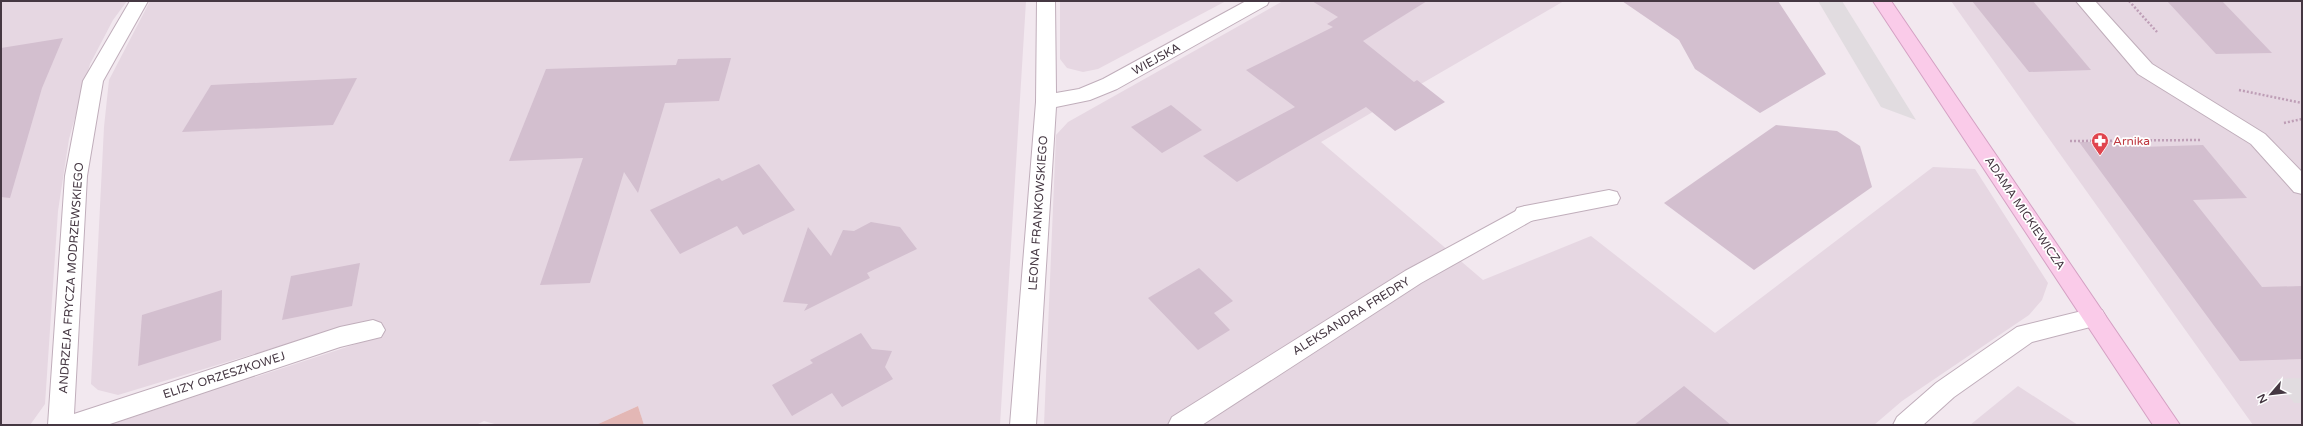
<svg xmlns="http://www.w3.org/2000/svg" width="2303" height="426" viewBox="0 0 2303 426" font-family="'Varela Round',sans-serif">
	<style>
		.residential { fill: #e6d7e2 }
		.green { fill: #e3b7b5 }
		.parking { fill: #e1dce0 }
		.building { fill: #d3bfcf }
		.lines { fill: none; stroke-linecap: round; stroke-linejoin: round }
		.lane-casing { stroke: #c0aebb; stroke-width: 2 }
		.street-casing { stroke: #c0aebb; stroke-width: 2 }
		.secondary-casing { stroke: #d4a0c3; stroke-width: 2 }
		.path { stroke: #be9eb6; stroke-width: 2.5; stroke-dasharray: 2 2; stroke-linecap: butt }
		.lane { fill: #fff; fill-rule: evenodd }
		.street { fill: #fff; fill-rule: evenodd }
		.secondary { fill: #facbe9; fill-rule: evenodd }
		.labels { text-anchor: middle; stroke-width: 3.5; stroke-linejoin: round; paint-order: stroke }
		.street-label { font-size: 12px; fill: #453742; stroke: #fff }
		.health-label { font-size: 12px; fill: #be3a42; stroke: #fff; text-anchor: start }
	</style>
	<rect width="100%" height="100%" fill="#f2e8ef"/>
	<g class="residential">
		<polygon points="1,1 127,1 113,20 90,64 69,139 58,211 45,404 30,425 1,425"/>
		<polygon points="150,1 1026,1 1000,425 644,425 638,406 596,425 498,425 484,421 476,425 109,425 356,344 353,324 118,395 98,390 91,384 104,127 109,80"/>
		<polygon points="1060,1 1226,1 1098,69 1083,72 1067,68 1060,59"/>
		<polygon points="1283,1 1564,1 1321,142 1483,280 1591,236 1715,333 1933,167 1975,169 2048,283 2042,300 2029,315 1902,401 1874,425 1044,425 1056,135 1068,122"/>
		<polygon points="1951,1 2302,1 2302,425 2253,425"/>
		<polygon points="2018,386 2078,425 1970,425"/>
	</g>
	<polygon class="green" points="638,406 644,425 596,425"/>
	<g class="parking">
		<polygon points="1818,1 1842,1 1916,120 1881,107"/>
		<polygon points="2302,378 2302,403 2294,403 2276,379"/>
	</g>
	<g class="building">
		<polygon points="1312,1 1427,1 1363,41 1414,82 1417,80 1445,102 1395,131 1366,107 1237,182 1203,156 1295,107 1246,70 1333,27 1327,24 1338,17"/>
		<polygon points="1622,1 1778,1 1826,74 1760,113 1695,69 1679,40"/>
		<polygon points="1972,1 2033,1 2091,70 2029,72"/>
		<polygon points="2167,1 2222,1 2272,53 2216,54"/>
		<polygon points="63,38 42,88 10,198 1,197 1,48"/>
		<polygon points="731,58 719,101 665,103 638,193 624,172 590,283 540,285 583,158 509,161 546,69 676,65 678,59"/>
		<polygon points="357,78 333,125 182,132 211,85"/>
		<polygon points="1171,105 1202,130 1162,153 1131,127"/>
		<polygon points="1776,125 1837,131 1860,146 1872,187 1754,270 1664,203"/>
		<polygon points="2136,141 2141,147 2203,145 2247,198 2193,200 2262,287 2302,286 2302,359 2240,361 2079,142"/>
		<polygon points="759,164 795,210 743,235 737,226 680,254 650,210 719,178 722,181"/>
		<polygon points="871,222 900,227 917,249 867,273 870,278 804,311 808,304 783,302 808,227 831,256 843,230 854,231"/>
		<polygon points="360,263 352,306 282,320 291,276"/>
		<polygon points="1199,268 1233,301 1214,313 1230,330 1198,350 1148,298"/>
		<polygon points="222,290 221,340 138,366 142,315"/>
		<polygon points="861,333 872,349 892,351 885,367 893,379 842,407 832,393 792,416 772,385 813,363 810,360"/>
		<polygon points="1684,386 1731,425 1634,425"/>
	</g>
	<g class="lines">
		<defs>
			<g id="lane">
				<polygon points="2076,1 2095,1 2152,64 2265,134 2302,172 2302,194 2294,192 2251,144 2138,74"/>
				<polygon points="1609,190 1617,192 1620,198 1617,204 1525,222 1517,220 1514,214 1517,208 1525,206"/>
			</g>
			<g id="street">
				<polygon points="130,1 148,1 103,81 87,176 74,414 340,327 373,320 381,323 385,330 381,337 340,347 107,425 48,425 65,176 83,81"/>
				<polygon points="1037,1 1055,1 1056,93 1079,89 1103,79 1246,1 1269,1 1267,5 1117,89 1090,100 1056,107 1036,425 1010,425 1036,102"/>
				<polygon points="1525,206 1533,208 1536,214 1533,220 1421,283 1202,425 1168,425 1172,417 1405,271"/>
				<polygon points="2094,308 2102,310 2106,317 2102,324 2032,342 1954,397 1923,425 1893,425 1897,417 1936,383 2017,327"/>
			</g>
			<polygon id="secondary" points="1873,1 1891,1 2180,425 2153,425"/>
		</defs>
		<use href="#lane" class="lane-casing"/>
		<use href="#street" class="street-casing"/>
		<use href="#secondary" class="secondary-casing"/>
		<g class="path">
			<polyline points="2129,1 2157,32"/>
			<polyline points="2239,90 2302,103"/>
			<polyline points="2284,123 2302,119"/>
			<polyline points="2070,141 2200,140"/>
		</g>
		<use href="#lane" class="lane"/>
		<use href="#street" class="street"/>
		<use href="#secondary" class="secondary"/>
	</g>
	<defs>
		<symbol id="pharmacy-pin" viewBox="-11 -11 22 30"><path d="M0 17L-7.5 6A9.5 9.5 0 1 1 7.5 6Z" fill="#e0444e" stroke="#fff"/><path d="M-2-6h4v4h4v4h-4v4h-4v-4h-4v-4h4Z" fill="#fff"/></symbol>
	</defs>
	<g fill-rule="evenodd">
		<use href="#pharmacy-pin" x="2090" y="131" width="20" height="27"/>
	</g>
	<g class="labels">
		<g class="street-label">
			<text transform="translate(1156 59) rotate(-29)" y="4">WIEJSKA</text>
			<text transform="translate(1038 213) rotate(-86)" y="4">LEONA FRANKOWSKIEGO</text>
			<text transform="translate(2025 213) rotate(56)" y="4">ADAMA MICKIEWICZA</text>
			<text transform="translate(71 278) rotate(-86)" y="4">ANDRZEJA FRYCZA MODRZEWSKIEGO</text>
			<text transform="translate(1351 316) rotate(-32)" y="4">ALEKSANDRA FREDRY</text>
			<text transform="translate(224 375) rotate(-18)" y="4">ELIZY ORZESZKOWEJ</text>
		</g>
		<g class="health-label">
			<text x="2113" y="145">Arnika</text>
		</g>
	</g>
	<rect width="2303" height="426" fill="none" stroke="#453742" stroke-width="4"/>
	<g transform="translate(2271 394) rotate(242)" stroke="#ffffff" stroke-width="3" paint-order="stroke">
	<path d="M0-3L7 15L0 10L-7 15Z" fill="#453742"/>
	<text y="-6" font-size="11" font-weight="bold" text-anchor="middle" fill="#453742">N</text>
	</g>
</svg>
